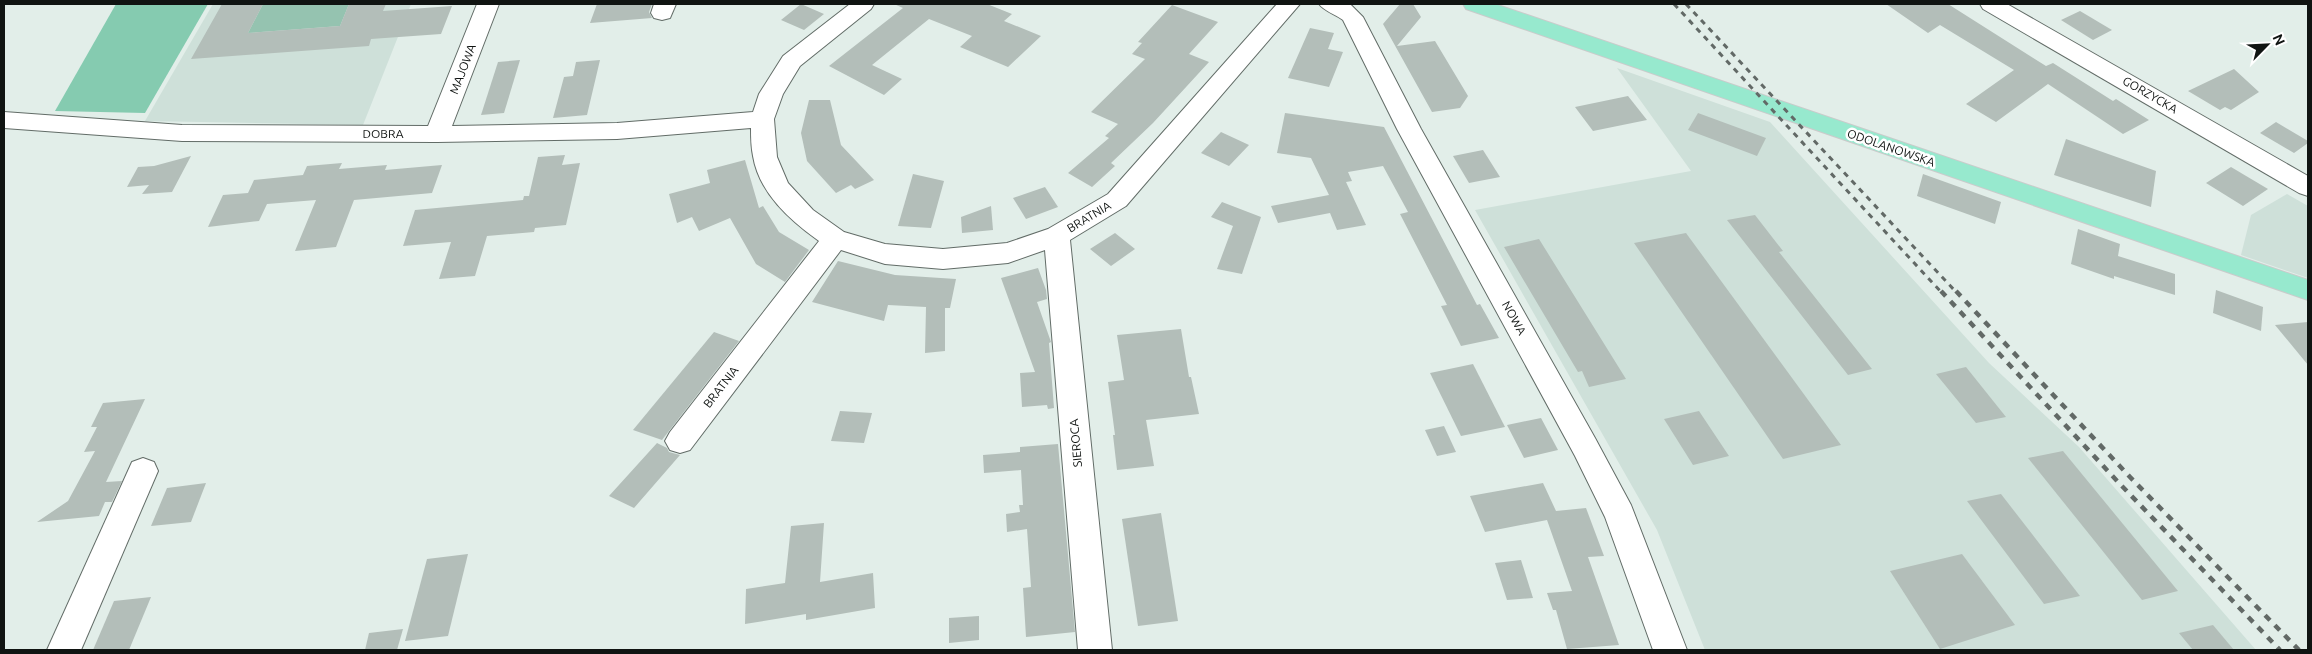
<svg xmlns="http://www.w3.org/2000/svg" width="2312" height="654" viewBox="0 0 2312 654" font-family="Ubuntu,sans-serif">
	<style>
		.built { fill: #cee0d9 }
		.green { fill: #95c3b0 }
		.forest { fill: #85cbb0 }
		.building { fill: #b3beb9 }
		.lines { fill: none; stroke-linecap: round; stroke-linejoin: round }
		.minor-casing { stroke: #626c67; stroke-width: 2 }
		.major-casing { stroke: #cacbcb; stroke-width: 2 }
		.minor { fill: #fff; fill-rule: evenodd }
		.major { fill: #97e9ce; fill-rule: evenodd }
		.rail-far1 { stroke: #626966; stroke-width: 3; stroke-dasharray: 5.5 5.5; stroke-linecap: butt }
		.rail { stroke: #626966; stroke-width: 4.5; stroke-dasharray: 7 7; stroke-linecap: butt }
		.labels { text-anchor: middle; stroke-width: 5; stroke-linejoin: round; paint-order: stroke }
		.street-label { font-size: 12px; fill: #101412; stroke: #fff }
	</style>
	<rect width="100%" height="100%" fill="#e2eee9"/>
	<g class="built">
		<polygon points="213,4 411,4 363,125 145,121"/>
		<polygon points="1617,68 1770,122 1989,363 2079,447 2256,650 1705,650 1657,530 1475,210 1691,171"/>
		<polygon points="2287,194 2308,206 2308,278 2241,255 2251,215"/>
	</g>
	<polygon class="green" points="263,4 349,4 340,26 248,33"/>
	<polygon class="forest" points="116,4 208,4 145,113 55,111"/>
	<g class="building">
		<polygon points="222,4 263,4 248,33 340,26 349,4 386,4 383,11 452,6 441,34 371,39 369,46 191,59"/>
		<polygon points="597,4 652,4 649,12 652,18 590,23"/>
		<polygon points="801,4 824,14 804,30 781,20"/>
		<polygon points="894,4 987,4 1012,14 1004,21 1041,36 1008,67 960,47 972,36 929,19 872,65 902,79 884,95 829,66 903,8"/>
		<polygon points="1400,4 1413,4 1421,17 1397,46 1435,41 1468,96 1460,108 1432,112 1383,24"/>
		<polygon points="1886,4 1948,4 2046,66 2053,63 2113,101 2116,99 2149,120 2123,134 2048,84 1996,122 1966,104 2014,70 1940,25 1928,33"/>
		<polygon points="1172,5 1218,22 1189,54 1209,62 1153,123 1111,163 1115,166 1092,187 1068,173 1109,138 1105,136 1118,124 1091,112 1145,59 1132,54 1142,43 1138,42"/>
		<polygon points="2080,11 2112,30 2093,40 2061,20"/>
		<polygon points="1310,28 1334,33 1328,49 1343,52 1329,87 1288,78"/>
		<polygon points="520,60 504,113 481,115 498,62"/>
		<polygon points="600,60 587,115 553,118 564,77 573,76 576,62"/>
		<polygon points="2234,69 2259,92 2231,110 2225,107 2220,110 2188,91"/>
		<polygon points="1628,96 1647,120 1593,131 1575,107"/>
		<polygon points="809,100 830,100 841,145 874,180 855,189 851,185 836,193 807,161 801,133"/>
		<polygon points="1285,113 1384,127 1477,305 1480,304 1499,338 1461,346 1441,306 1447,305 1400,214 1408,212 1383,166 1348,172 1352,181 1346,182 1366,225 1337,230 1330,213 1278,223 1271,206 1329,195 1311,158 1277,153"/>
		<polygon points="1698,113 1766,138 1757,156 1688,130"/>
		<polygon points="2276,122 2308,141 2308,143 2294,153 2260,133"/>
		<polygon points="1221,132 1249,145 1229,166 1201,153"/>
		<polygon points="2066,139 2156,171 2151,207 2054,175"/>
		<polygon points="1483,150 1500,177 1469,183 1453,156"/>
		<polygon points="565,155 562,165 580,163 566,225 535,228 534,232 487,236 475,276 439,279 451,242 403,246 415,210 523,200 524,196 529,196 538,157"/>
		<polygon points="191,156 172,192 142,194 149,185 127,187 138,167 154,166"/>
		<polygon points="745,160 759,208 763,206 779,232 809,250 785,282 756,264 730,218 699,231 692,217 677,223 669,194 710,183 707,170"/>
		<polygon points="342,163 339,169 387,165 385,170 442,165 432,193 354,200 336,247 295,251 316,200 267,204 259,221 208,227 223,195 248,193 254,180 303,175 307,166"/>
		<polygon points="2231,167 2268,189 2243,206 2206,183"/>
		<polygon points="913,174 944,181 931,228 898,226"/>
		<polygon points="1923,174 2001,202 1995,224 1917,196"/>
		<polygon points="1045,187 1058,207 1026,219 1013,198"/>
		<polygon points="1222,202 1261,217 1242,274 1217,269 1233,226 1211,217"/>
		<polygon points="991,206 993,230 962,233 961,217"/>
		<polygon points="1755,215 1783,251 1779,252 1872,369 1848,375 1727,220"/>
		<polygon points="2078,229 2120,244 2118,256 2175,274 2175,295 2114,276 2114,279 2071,264"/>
		<polygon points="1115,233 1135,249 1111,266 1090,249"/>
		<polygon points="1686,233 1841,445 1783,459 1634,243"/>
		<polygon points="1539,239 1626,379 1589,387 1582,371 1578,372 1504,247"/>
		<polygon points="838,261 895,275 956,279 950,308 945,308 945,351 925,353 926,307 888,305 884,321 812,302"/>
		<polygon points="1038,268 1046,290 1047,299 1037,302 1051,342 1049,343 1054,408 1048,409 1047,405 1022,407 1020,373 1035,372 1001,278"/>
		<polygon points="2216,290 2263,307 2261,331 2213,313"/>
		<polygon points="2308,322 2308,365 2275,325"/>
		<polygon points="1181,329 1189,377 1191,377 1199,414 1146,420 1154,466 1117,470 1113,435 1115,435 1108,382 1124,380 1117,335"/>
		<polygon points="714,332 739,341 662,440 633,430"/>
		<polygon points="1473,364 1505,427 1461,436 1430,373"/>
		<polygon points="1966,367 2006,417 1976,423 1936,374"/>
		<polygon points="145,399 106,482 122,481 112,502 105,502 99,516 37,522 68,501 95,451 84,452 97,427 91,427 103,403"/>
		<polygon points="840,411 872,413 864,443 831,441"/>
		<polygon points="1699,411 1729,456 1693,465 1664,419"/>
		<polygon points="1541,418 1558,450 1524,458 1507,425"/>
		<polygon points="1444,426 1456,452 1437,456 1425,430"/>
		<polygon points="657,443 667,448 669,452 680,455 634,508 609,496"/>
		<polygon points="1058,444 1075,632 1026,637 1023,588 1031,587 1027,529 1007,532 1006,514 1020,512 1019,505 1023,505 1021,470 984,473 983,455 1020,452 1020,447"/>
		<polygon points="2063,451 2178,591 2142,600 2028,458"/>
		<polygon points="206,483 191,522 151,526 167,488"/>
		<polygon points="1543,483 1556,511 1586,508 1604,556 1588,557 1619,645 1567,649 1556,610 1553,610 1547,593 1572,591 1547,520 1485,532 1470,496"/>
		<polygon points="2001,494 2080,596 2044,604 1967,501"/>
		<polygon points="1161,513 1178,621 1138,626 1122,519"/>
		<polygon points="824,523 820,582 873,573 875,608 806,620 806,614 745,624 746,589 785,583 791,526"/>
		<polygon points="468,554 448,636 405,641 427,559"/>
		<polygon points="1962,554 2015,625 1940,649 1890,571"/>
		<polygon points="1521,560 1533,598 1507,600 1495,563"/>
		<polygon points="151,597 129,650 93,650 114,601"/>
		<polygon points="979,616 979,640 949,643 949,618"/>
		<polygon points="2213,625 2234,650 2193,650 2179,633"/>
		<polygon points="403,629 397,650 365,650 369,633"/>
	</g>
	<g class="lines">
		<defs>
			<g id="minor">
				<path d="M477,4H499L452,126L617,123L753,112L759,94L783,56L850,4H874L871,9L800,66L783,94L774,119L777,157L788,183L813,210L844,232L885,244L943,249L1007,243L1048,229L1108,194L1277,4H1300L1126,206L1070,240L1112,650H1078L1045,250L1008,263L943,269L885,264L841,250L690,450L680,453L670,450L665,441L670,432L819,241C790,220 759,193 753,156C751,147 751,137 751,128L617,139L437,142L182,141L4,128V112L182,125L428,126Z"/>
				<polygon points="654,4 676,4 670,18 662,20 654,18 651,13"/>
				<path d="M1319,4H1350L1363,17L1421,129L1595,438L1631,505L1687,650H1653L1605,517L1575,456L1397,129L1343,20C1335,14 1324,11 1319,4Z"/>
				<polygon points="1980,4 2007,4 2308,176 2308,196 2299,193 1983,9"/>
				<polygon points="143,458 154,462 158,471 81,650 47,650 132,462"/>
			</g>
			<polygon id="major" points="1463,4 1495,4 2308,280 2308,300 1466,9"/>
		</defs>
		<use href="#minor" class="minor-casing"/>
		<use href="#major" class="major-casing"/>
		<use href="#minor" class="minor"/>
		<use href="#major" class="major"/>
		<g class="rail-far1">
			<polyline points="1674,4 1942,293"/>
			<polyline points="1686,4 1957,293"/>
		</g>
		<g class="rail">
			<polyline points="1941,291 2119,483 2280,650"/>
			<polyline points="1956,291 2130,477 2299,650"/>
		</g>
	</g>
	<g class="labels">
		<g class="street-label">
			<text transform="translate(463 69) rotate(-69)" y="4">MAJOWA</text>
			<text transform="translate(2150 95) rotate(30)" y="4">GORZYCKA</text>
			<text x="383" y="138">DOBRA</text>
			<text transform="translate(1891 148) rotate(19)" y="4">ODOLANOWSKA</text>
			<text transform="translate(1089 217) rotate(-31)" y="4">BRATNIA</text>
			<text transform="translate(1514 318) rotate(61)" y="4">NOWA</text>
			<text transform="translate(721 387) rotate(-52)" y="4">BRATNIA</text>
			<text transform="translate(1076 443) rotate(-95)" y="4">SIEROCA</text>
		</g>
	</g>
	<rect width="2312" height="654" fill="none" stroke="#101412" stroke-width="10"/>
	<g transform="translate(2267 45) rotate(66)" stroke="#ffffff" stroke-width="4" paint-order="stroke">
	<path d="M0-4L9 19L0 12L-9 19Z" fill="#101412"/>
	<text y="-8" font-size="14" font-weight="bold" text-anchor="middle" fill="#101412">N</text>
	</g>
</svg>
